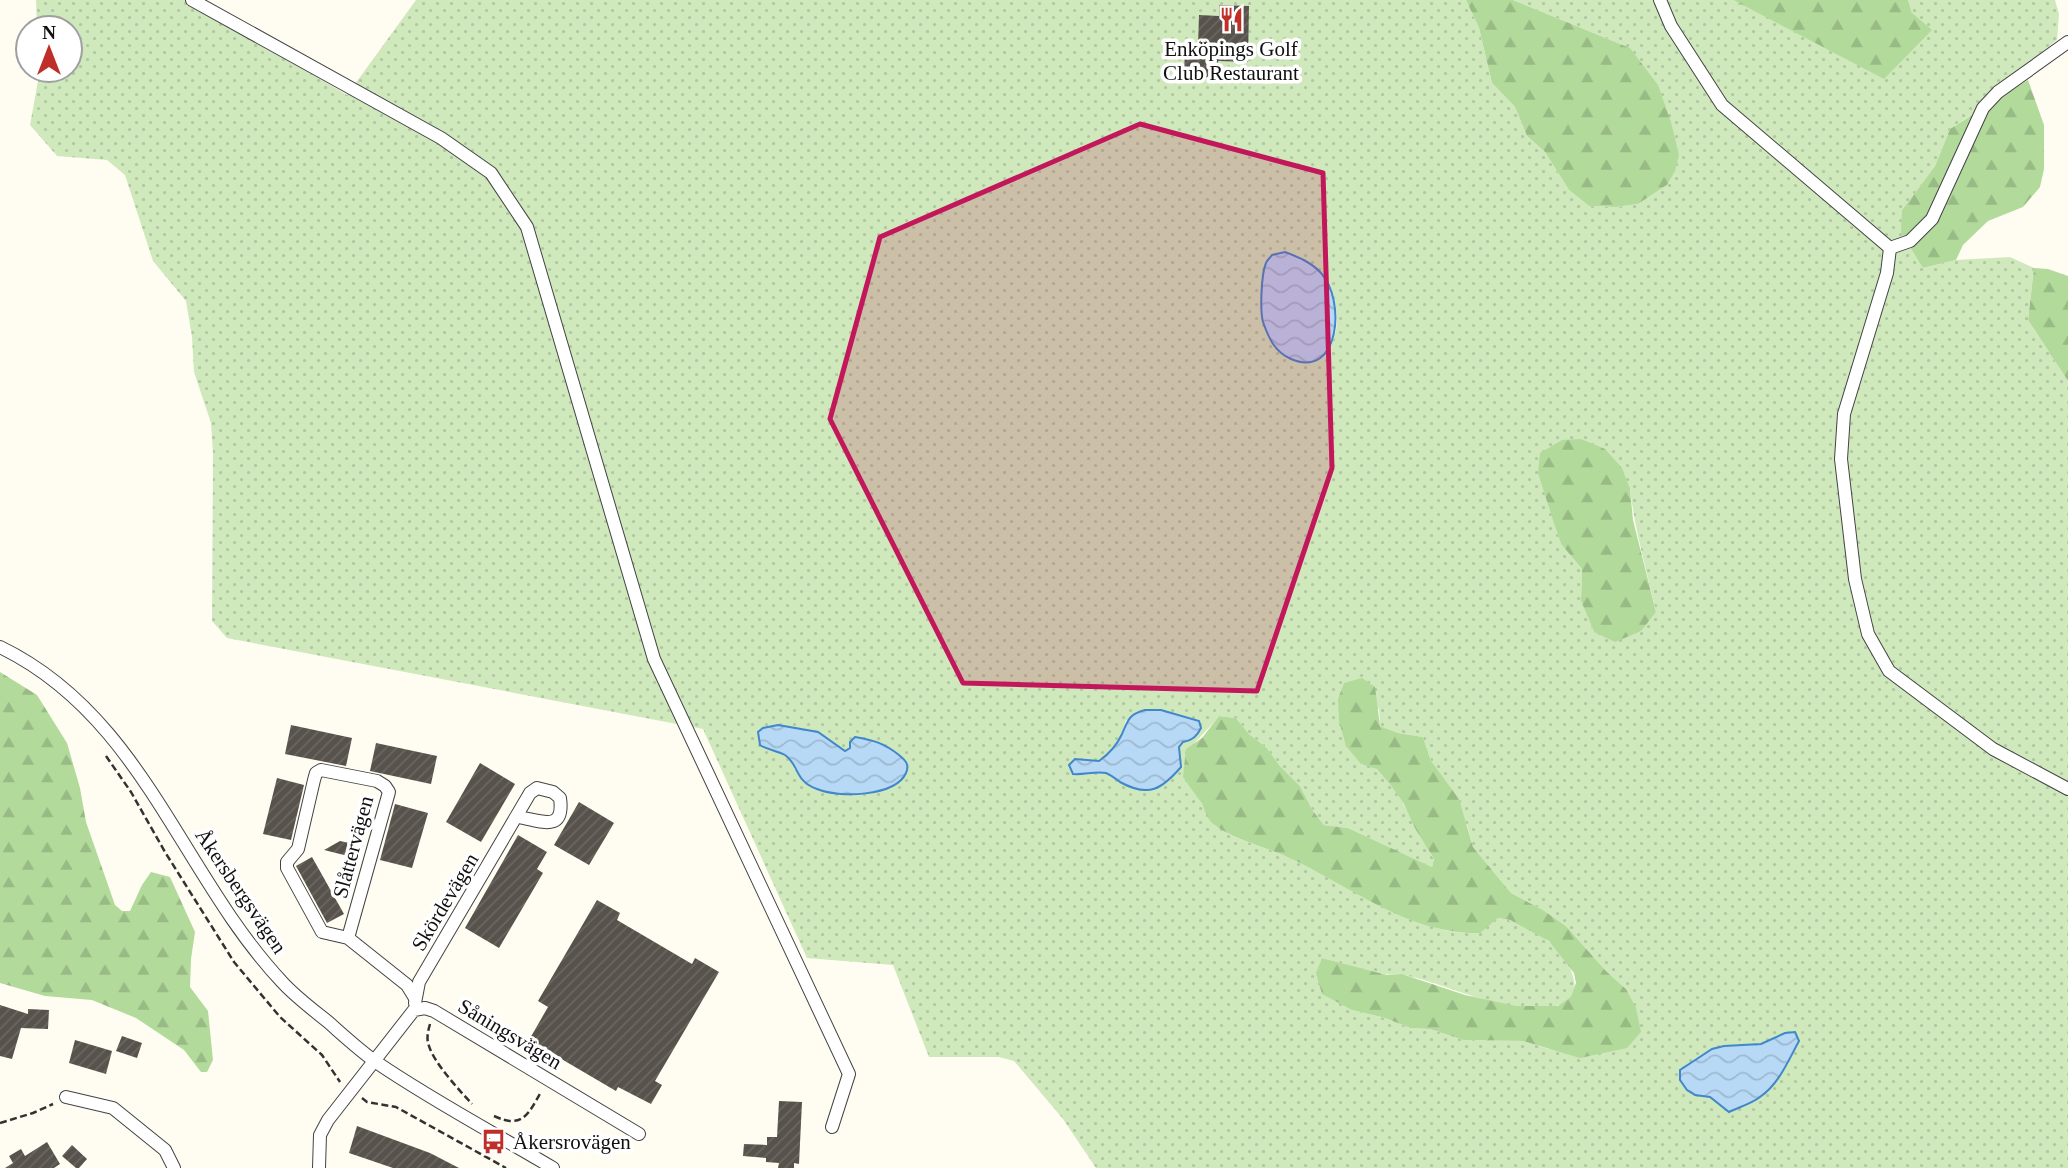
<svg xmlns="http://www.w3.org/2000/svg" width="2068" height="1168" viewBox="0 0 2068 1168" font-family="Georgia,serif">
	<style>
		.grass { fill: url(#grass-dots); fill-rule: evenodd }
		.forest { fill: url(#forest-firs) }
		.water { fill: url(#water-waves); stroke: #4087cb; stroke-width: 2 }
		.building { fill: url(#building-hatch) }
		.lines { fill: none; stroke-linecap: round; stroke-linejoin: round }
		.minor-casing { stroke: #434343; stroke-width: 14 }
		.path { stroke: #323232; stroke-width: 2.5; stroke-dasharray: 7 3.5; stroke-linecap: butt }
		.minor { stroke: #fff; stroke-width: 12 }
		.marked { fill: #c2185b; fill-opacity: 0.2; stroke: #c2185b; stroke-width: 5; stroke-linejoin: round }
		.labels { text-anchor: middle; stroke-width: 7; stroke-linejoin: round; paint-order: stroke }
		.poi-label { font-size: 21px; fill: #101010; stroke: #fff }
		.street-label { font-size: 21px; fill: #101010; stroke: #fff }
	</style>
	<defs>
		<pattern id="grass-dots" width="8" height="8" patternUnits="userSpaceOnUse" patternTransform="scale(1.75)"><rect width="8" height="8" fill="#cfe9bc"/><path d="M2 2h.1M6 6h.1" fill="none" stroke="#b1c7a1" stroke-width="1.8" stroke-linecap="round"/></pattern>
		<pattern id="forest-firs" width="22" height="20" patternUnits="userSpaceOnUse" patternTransform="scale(1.75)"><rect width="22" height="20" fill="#b2da9b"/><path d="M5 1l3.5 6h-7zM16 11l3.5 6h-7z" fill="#98ba84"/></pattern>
		<pattern id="water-waves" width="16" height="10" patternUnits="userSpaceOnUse" patternTransform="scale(1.75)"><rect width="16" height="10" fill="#b8d9f5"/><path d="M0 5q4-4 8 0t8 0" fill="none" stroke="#9db9d1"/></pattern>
		<pattern id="building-hatch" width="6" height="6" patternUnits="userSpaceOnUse" patternTransform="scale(1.75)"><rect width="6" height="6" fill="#58524c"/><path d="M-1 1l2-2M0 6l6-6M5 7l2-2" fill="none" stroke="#6b6661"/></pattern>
	</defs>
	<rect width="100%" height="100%" fill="#fffdf2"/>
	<path class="grass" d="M36,0H187L347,95L416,0H1466L1479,28L1492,83L1515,107L1527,136L1545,152L1569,190L1589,206L1616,207L1638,204L1667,185L1630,48L1513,0H1733L1755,11L1912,13L1908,0H2055L2059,14L2057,40L1994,89L1980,103L1973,114L1950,129L1935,166L1902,210L1923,268L1956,260L2010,257L2034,268L2028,320L2068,381V1168H1096L1063,1119L1014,1061L999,1057H929L893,965L807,958L703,729L227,638L212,621L213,453L211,423L194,372L192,337L186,301L153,261L125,175L107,160L57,156L30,125L40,70H70V28H37ZM1298,257C1308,262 1318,268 1324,277C1334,291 1339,312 1336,330C1332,353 1312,371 1290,356C1271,344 1269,339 1262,318ZM1630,489C1635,531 1647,572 1656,612L1594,632L1581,601L1582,569L1561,544L1547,499ZM1379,707L1380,726L1398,733L1423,737L1431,761L1467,825L1473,847L1511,893L1543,910L1566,926L1606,971L1626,989L1549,1049L1523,1041L1463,1040L1430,1029L1410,1028L1385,1018L1352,1010L1322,958C1342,963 1363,970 1384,974C1391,975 1398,974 1405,975C1450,985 1510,1017 1556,1006C1594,997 1565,953 1547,940C1533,929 1515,920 1498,918C1480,932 1474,935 1450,931C1440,930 1430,925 1420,921C1371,905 1329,874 1281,854C1263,847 1222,836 1210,820C1207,816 1206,810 1203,806C1195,792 1181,775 1186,757C1189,746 1211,727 1219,716L1236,718L1249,734L1267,748L1280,766L1300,786L1313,811L1324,825L1348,828L1432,867L1434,859C1421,838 1395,781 1377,769C1373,766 1366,765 1361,764ZM1126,720L1183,742L1179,747L1181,767L1122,783L1108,774L1095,772L1075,759L1099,761C1114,751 1121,737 1126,720ZM778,725L805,729L830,740L845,751L850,748L877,791L830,793L794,769L791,761L784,754ZM1785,1033L1799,1041C1794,1049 1791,1059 1786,1067C1774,1086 1748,1102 1729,1112L1680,1070C1693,1060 1709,1047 1725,1046C1752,1043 1760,1048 1785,1033Z"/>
	<g class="forest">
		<polygon points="1466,0 1513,0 1630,48 1658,85 1671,122 1679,155 1675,171 1667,185 1638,204 1616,207 1589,206 1569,190 1545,152 1527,136 1515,107 1492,83 1479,28"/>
		<polygon points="1733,0 1908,0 1912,13 1932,30 1884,79"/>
		<polygon points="2028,80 2044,125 2044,169 2040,187 2023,207 1988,221 1963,245 1956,260 1923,268 1901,232 1902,210 1935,166 1950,129"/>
		<polygon points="2034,268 2048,269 2068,276 2068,381 2028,320"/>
		<polygon points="1581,439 1605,449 1622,468 1630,489 1633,520 1656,612 1641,631 1615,642 1594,632 1581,601 1582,569 1561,544 1553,520 1538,473 1540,453 1562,440"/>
		<polygon points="0,672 37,695 67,743 80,788 86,822 115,905 122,911 130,911 142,885 151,872 170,877 195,932 191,959 190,987 208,1011 213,1060 207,1072 201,1072 184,1050 136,1018 92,1000 45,996 0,983"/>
		<path d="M1362,678L1375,687L1380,726L1398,733L1423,737L1431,761L1459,799L1473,847L1511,893L1543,910L1566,926L1606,971L1626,989L1636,1008L1641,1032L1627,1048L1580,1058L1523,1041L1463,1040L1430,1029L1410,1028L1385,1018L1352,1010L1322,994L1316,973L1322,958L1387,975L1402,974L1465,995L1516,1006H1558L1571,997L1576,983L1574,973L1549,941L1510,920L1498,918L1480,933C1406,935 1346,882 1281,854C1258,845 1232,839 1212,823C1207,818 1205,810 1202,804C1196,795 1189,786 1183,777L1186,749L1202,738L1219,716L1236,718L1249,734L1267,748L1280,766L1300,786L1313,811L1324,825L1348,828L1432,867L1434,859L1415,828L1404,804L1390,784L1377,769L1361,764L1346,746L1339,721L1338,699L1344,683Z"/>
	</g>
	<g class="water">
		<path d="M1285,252C1298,257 1311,262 1321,273C1346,300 1340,380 1291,359C1275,352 1269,339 1263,322C1260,311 1261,275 1266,263C1267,260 1270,258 1272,255Z"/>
		<path d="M1145,710H1161L1199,721L1201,728C1197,736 1193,740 1183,742L1179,747L1181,767C1162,789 1149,798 1120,782C1116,779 1111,775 1106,773C1095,771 1084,775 1073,774L1069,765L1075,759L1099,761C1109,754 1117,745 1122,734C1128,720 1129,714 1145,710Z"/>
		<path d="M778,725L818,732L845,751L850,748V742L855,737C873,740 884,743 899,755C905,760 910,764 906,773C895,797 838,798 817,789C794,781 799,764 785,755C778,751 768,750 760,745L758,732L763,728Z"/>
		<path d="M1795,1032L1799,1041C1788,1061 1779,1084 1760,1097C1751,1104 1739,1107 1729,1112L1710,1097L1695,1095L1687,1090L1680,1080V1070L1712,1049L1724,1046L1761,1044L1785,1033Z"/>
	</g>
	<g class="building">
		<polygon points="1219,5 1249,6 1248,62 1218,61 1218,78 1184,77 1185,47 1198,47 1199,15 1219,16"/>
		<polygon points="291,725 352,738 346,766 285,754"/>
		<polygon points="376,743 437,756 431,784 370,771"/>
		<polygon points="480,763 515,784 481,842 446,822"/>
		<polygon points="277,778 304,785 291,840 263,834"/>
		<polygon points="579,802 614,823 589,865 554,845"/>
		<polygon points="395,804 428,813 412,868 380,860"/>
		<polygon points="518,835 547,852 537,869 543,873 499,948 465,928"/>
		<polygon points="340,841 363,846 360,859 324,850"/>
		<polygon points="312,857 344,914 327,923 296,866"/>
		<polygon points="597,900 620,913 617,920 692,964 695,958 719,972 655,1081 662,1085 651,1104 618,1087 616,1091 529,1040 548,1007 538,1001"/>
		<polygon points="0,1005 28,1014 28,1009 49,1010 48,1029 21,1028 12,1059 0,1056"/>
		<polygon points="122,1036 142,1043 137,1058 116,1051"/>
		<polygon points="75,1040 112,1051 106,1074 69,1063"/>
		<polygon points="779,1101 802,1102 799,1164 794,1163 794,1168 778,1168 779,1163 766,1162 766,1158 743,1156 744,1144 767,1145 767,1137 777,1137"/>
		<polygon points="357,1126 430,1153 459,1168 393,1168 349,1153"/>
		<polygon points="47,1142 60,1164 54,1168 5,1168 13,1163 9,1156 21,1149 25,1156"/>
		<polygon points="72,1145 87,1159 79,1168 76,1168 62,1156"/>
	</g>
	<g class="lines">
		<defs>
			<g id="minor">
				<polyline points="192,0 441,138 491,173 527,227 654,659 849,1074 832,1127"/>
				<polyline points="1660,0 1671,26 1722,105 1890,248"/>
				<polyline points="1890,248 1887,273 1844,414 1841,459 1855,579 1868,634 1889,671 1993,749 2068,789"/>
				<polyline points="1890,248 1910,241 1932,219 1983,108 1998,92 2068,42"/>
				<path d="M0,647C143,716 181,875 283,983C296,997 312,1009 327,1021C343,1035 359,1050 376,1062C433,1101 494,1133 553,1168"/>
				<polyline points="348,938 322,932 287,868 287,862 298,849 314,780 316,773 321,770 377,781 385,786 389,792 348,938 407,985 415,998"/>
				<path d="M415,1003L419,982L530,793L537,788L553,792L560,798C565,834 539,820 518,817"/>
				<polyline points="66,1097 113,1108 165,1150 174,1168"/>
				<polyline points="319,1168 320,1135 328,1120 414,1010 425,1008 434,1011 639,1134"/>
			</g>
		</defs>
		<use href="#minor" class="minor-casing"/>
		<g class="path">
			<polyline points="106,756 131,792 165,852 234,962 280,1017 322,1055 340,1082"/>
			<path d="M430,1024C428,1031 426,1039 429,1046C434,1063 460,1091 472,1104"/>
			<polyline points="362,1098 367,1102 396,1107 506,1168"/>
			<path d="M494,1116C522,1129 528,1115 541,1092"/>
			<polyline points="0,1123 33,1113 53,1104"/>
		</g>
		<use href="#minor" class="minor"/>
	</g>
	<path class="marked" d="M1140,124L1323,173L1332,468L1257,691L963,683L830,419L880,237Z"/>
	<defs>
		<symbol id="restaurant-bare" viewBox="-9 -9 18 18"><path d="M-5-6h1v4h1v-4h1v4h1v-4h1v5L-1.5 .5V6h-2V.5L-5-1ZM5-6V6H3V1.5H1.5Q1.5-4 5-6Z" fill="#be2f29" stroke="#fff" stroke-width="2.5" paint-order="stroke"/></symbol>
		<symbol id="bus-bare" viewBox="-9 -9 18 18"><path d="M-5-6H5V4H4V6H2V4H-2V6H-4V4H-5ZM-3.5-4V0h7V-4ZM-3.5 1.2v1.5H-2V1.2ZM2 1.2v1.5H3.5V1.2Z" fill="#be2f29" stroke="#fff" stroke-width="2.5" paint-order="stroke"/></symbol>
	</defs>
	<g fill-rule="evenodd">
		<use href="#restaurant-bare" x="1214" y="2" width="35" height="35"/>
		<use href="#bus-bare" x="476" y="1124" width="35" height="35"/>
	</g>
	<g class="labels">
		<g class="poi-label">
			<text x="1231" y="56">Enköpings Golf<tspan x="1231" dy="24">Club Restaurant</tspan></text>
			<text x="513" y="1149" text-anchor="start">Åkersrovägen</text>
		</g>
		<g class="street-label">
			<text transform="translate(353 847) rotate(-75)" y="7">Slåttervägen</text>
			<text transform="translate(241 891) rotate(56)" y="7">Åkersbergsvägen</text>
			<text transform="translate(445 902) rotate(-59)" y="7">Skördevägen</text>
			<text transform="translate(510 1034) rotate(31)" y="7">Såningsvägen</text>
		</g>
	</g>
	<g transform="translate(49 49)"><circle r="33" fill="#ffffff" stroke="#9f9f9f" stroke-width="2"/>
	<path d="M0-5L12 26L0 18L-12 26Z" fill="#be2f29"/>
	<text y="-10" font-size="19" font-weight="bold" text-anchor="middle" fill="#101010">N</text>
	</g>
</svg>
